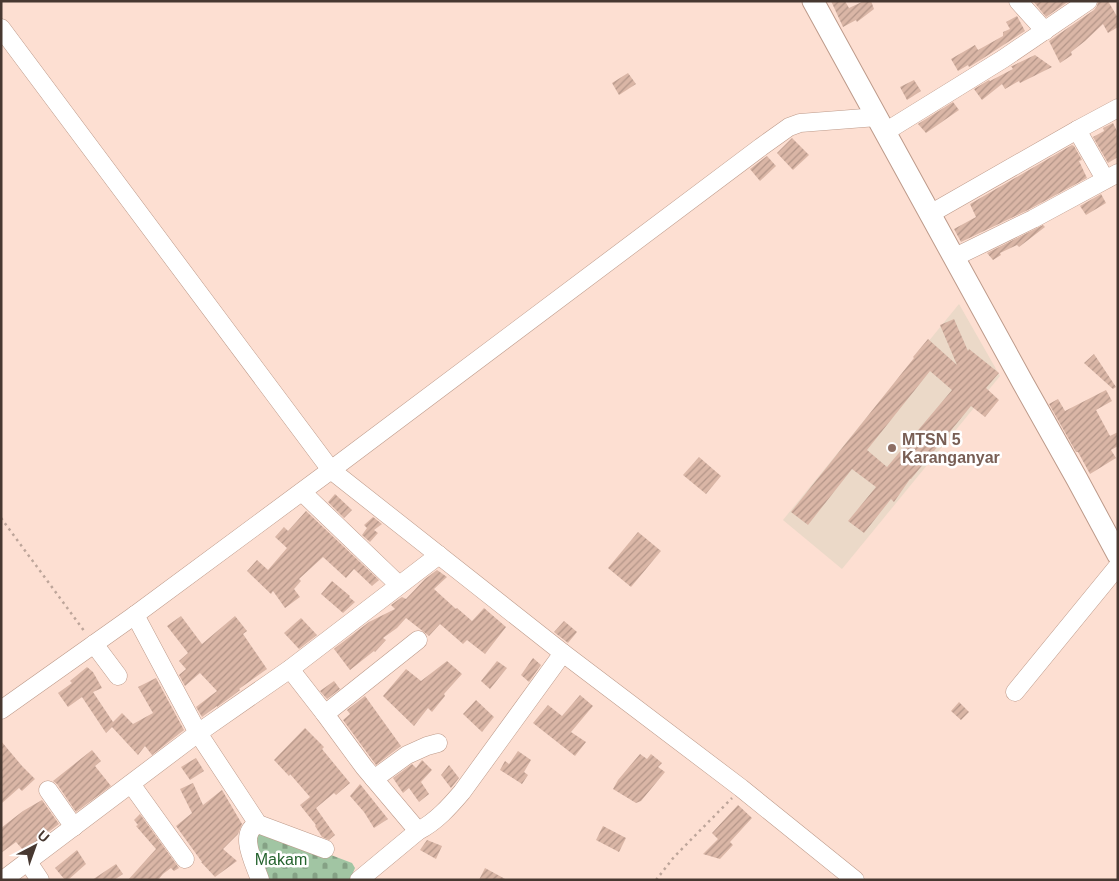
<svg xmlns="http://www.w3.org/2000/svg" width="1119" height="881" viewBox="0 0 1119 881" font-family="Arial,sans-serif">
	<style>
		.education { fill: #ebd9c8 }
		.cemetery { fill: url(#cemetery-stones) }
		.building { fill: url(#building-hatch); fill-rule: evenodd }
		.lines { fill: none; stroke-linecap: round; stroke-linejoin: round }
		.minor-casing { stroke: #bd9a8a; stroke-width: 19 }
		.major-casing { stroke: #bd9a8a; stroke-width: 23 }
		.path { stroke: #bda59a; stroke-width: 2.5; stroke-dasharray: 2.5 4; stroke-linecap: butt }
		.minor { stroke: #fff; stroke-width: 18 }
		.major { stroke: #fff; stroke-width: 21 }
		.education-dot { fill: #8d6e63; stroke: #fff; stroke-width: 2 }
		.labels { text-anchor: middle; stroke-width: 5; stroke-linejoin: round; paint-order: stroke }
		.education-label { font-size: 16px; font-weight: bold; fill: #785e54; stroke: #fff; text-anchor: start }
		.park-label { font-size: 16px; fill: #25632e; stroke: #fff }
	</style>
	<defs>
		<pattern id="cemetery-stones" width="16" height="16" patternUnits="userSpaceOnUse" patternTransform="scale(1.25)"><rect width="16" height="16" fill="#a1c5a3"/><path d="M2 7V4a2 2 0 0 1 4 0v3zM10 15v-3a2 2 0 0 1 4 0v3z" fill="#85a185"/></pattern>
		<pattern id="building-hatch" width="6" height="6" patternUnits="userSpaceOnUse" patternTransform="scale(1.25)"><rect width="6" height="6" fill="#dab6a6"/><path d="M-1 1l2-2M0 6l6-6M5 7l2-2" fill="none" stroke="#b39588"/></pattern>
	</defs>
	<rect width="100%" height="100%" fill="#fddfd2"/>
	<polygon class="education" points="959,304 1000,376 842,569 783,520"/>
	<polygon class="cemetery" points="265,830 352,863 355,868 350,880 264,880 254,835"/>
	<g class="building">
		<polygon points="831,1 845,1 849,8 864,1 871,1 874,9 857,22 856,20 843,27"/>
		<polygon points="1033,1 1069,1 1046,17"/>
		<polygon points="1098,1 1108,1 1118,18 1118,27 1108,33 1103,24 1085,41 1071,52 1072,55 1060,63 1049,41 1094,10 1097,6"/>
		<polygon points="1017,16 1025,31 982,59 969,67 968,65 958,71 951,59 975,45 978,50 1003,36 1003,32 1010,29 1006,22"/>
		<polygon points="1035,55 1052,67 1020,83 1019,81 1005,89 1002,84 982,100 974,89 989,80 990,81 1013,69 1011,66 1012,66"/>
		<polygon points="628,73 636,84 619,95 612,83"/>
		<polygon points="914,80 921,91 907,100 900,87"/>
		<polygon points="953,102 959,110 926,133 918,124"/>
		<polygon points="1113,123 1118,133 1118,157 1108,163 1093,137 1104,131 1103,128"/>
		<polygon points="792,138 809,155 793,170 777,153"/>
		<polygon points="1072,145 1074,146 1082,160 1079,161 1087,178 1028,210 961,242 954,229 976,217 970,204"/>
		<polygon points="767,156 776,166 760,181 750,169"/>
		<polygon points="1101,194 1106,203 1086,215 1080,206"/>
		<polygon points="1043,225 1045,227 1019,247 1017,245 1000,253 1001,255 993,260 987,253"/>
		<path d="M954,319L968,351L969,349L999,373L986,388L999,400L985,417L971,406L911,479H910L894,502L891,499L864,533L848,521L876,487L852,469L808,525L791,512L914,358L913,357L928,339L957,365L940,325ZM930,371L952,390L887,467L867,450Z"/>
		<polygon points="1094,354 1116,387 1113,389 1084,363"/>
		<polygon points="1106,390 1112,401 1096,410 1110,436 1118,432 1118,446 1111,450 1116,458 1090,474 1078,452 1076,452 1049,404 1058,399 1065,411"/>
		<polygon points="699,457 721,476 706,494 683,475"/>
		<polygon points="335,494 352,510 344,518 328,502"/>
		<polygon points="306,511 379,580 372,586 354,569 346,578 323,557 299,579 301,581 294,589 300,597 285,608 273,591 271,594 247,571 257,560 268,570 287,548 275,537 284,527 288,531"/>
		<polygon points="373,517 382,524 374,530 378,533 370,542 362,535 367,528 364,525"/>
		<polygon points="638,532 661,551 631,587 608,568"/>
		<polygon points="437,570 447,577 434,589 456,609 457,608 472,621 484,608 506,627 485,654 467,640 463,644 440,624 429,636 406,618 397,628 383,638 386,640 375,652 374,651 350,670 334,649 335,648 369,622 395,609 391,605 402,597 406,599 425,579"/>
		<polygon points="332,581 350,596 349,597 355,602 343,613 321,594"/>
		<polygon points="181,616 202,644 235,616 247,631 243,634 267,669 239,689 240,690 231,697 217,707 217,706 202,717 196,707 217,691 200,673 185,686 179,675 186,669 179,661 188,653 167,626"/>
		<polygon points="301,618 317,635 299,649 284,633"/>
		<polygon points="564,621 577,632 568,643 554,632"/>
		<polygon points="533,658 541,665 529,682 521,675"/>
		<polygon points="447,661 462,674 444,694 445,696 432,712 428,708 414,726 383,696 406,669 421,681"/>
		<polygon points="497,661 507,668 490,689 481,681"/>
		<polygon points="87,667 93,672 102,688 93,692 113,722 122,713 133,724 153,713 138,687 156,678 184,730 152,755 145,746 138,755 112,727 106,733 82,697 68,707 58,693 72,683 70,681"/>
		<polygon points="334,681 340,689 327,699 320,691"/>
		<polygon points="580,695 593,706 571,732 586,742 575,756 533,723 548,705 562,716"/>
		<polygon points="365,696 401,746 376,765 343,720 350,714 347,710"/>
		<polygon points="476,700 494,717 482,732 463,714"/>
		<polygon points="959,702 969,712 961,720 951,711"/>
		<polygon points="305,728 324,747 322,749 350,783 336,795 334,793 316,808 335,835 329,840 322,837 315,826 316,825 300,805 310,797 290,774 289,776 274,760"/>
		<polygon points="1,741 22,766 35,779 22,791 19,788 1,804"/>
		<polygon points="92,750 101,761 95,766 111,786 76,812 57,784 53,781"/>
		<polygon points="518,751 531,760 524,772 528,775 522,784 500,770 505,761 509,764"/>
		<polygon points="640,754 647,759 651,754 662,763 658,767 665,772 641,801 636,803 613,789 618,780"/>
		<polygon points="196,758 204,771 190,780 181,767"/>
		<polygon points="422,760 432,770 421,782 429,794 419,802 409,788 403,793 393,778 412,764 416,768"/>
		<polygon points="449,765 459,778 451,788 441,775"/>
		<polygon points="193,783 203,805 222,790 242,824 238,834 223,849 237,861 215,877 201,862 202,862 176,826 192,813 180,789"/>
		<polygon points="360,784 388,819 374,828 364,812 350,796"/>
		<polygon points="42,800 59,824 24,851 16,842 1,853 1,828 23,811"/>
		<polygon points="738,805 752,818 730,842 733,845 720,859 703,854 718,839 712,833"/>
		<polygon points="140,814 179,868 174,871 171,868 163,874 158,880 128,880 156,849 136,826 138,825 134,820"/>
		<polygon points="603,826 626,838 619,852 596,840"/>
		<polygon points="427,840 442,846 436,859 420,850"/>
		<polygon points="77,850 86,864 68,880 65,880 55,868"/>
		<polygon points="116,864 123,874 114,880 92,880"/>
		<polygon points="485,868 507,880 479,880"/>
	</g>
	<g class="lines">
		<defs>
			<g id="minor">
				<polyline points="1018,1 1045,31"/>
				<polyline points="1,28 331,470 563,653 741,788 855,880"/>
				<polyline points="1077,130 1105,179"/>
				<polyline points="885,132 1003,59 1088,1"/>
				<polyline points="930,214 1077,130 1118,108"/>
				<polyline points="955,257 1033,219 1118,173"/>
				<polyline points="302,492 399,585"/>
				<polyline points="135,615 198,733 258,824 325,849"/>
				<polyline points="94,644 118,676"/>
				<polyline points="290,669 325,714 364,767 418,831"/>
				<polyline points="1015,692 1118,566"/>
				<polyline points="1,710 135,615 331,470 761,147 789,127 800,123 877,117"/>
				<polyline points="325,714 418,640"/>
				<polyline points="374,779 407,755 427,746 438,743"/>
				<polyline points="131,784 185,859"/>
				<polyline points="48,790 74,827"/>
				<path d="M258,824C237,833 255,864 260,880"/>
				<polyline points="28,862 40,880"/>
				<polyline points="3,880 198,733 290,669 439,555"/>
				<path d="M359,880L418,831C436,822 450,806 462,792L563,653"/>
			</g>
			<polyline id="major" points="813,1 1023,383 1077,479 1118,555"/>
		</defs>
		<use href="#minor" class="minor-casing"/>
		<use href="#major" class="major-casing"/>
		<g class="path">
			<polyline points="1,518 85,632"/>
			<polyline points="656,880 674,857 732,798"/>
		</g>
		<use href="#minor" class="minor"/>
		<use href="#major" class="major"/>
	</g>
	<circle class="education-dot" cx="892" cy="448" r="5"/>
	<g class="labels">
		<g class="education-label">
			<text x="902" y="445">MTSN 5<tspan x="902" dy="18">Karanganyar</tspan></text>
		</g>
		<g class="park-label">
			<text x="281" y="865">Makam</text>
		</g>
	</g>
	<rect width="1119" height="881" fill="none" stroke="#473831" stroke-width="5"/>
	<g transform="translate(35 846) rotate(41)" stroke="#ffffff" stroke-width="4" paint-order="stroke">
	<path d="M0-4L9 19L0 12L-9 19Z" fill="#473831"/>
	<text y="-8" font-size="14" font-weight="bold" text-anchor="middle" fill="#473831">U</text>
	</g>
</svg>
